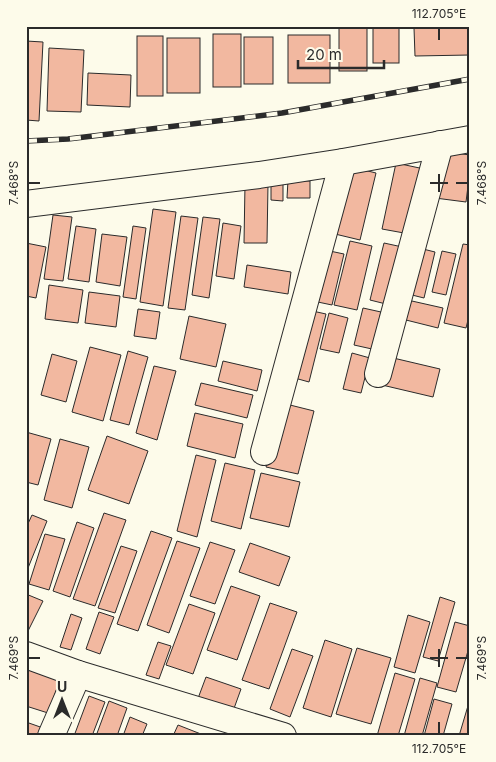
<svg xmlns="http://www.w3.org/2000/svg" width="496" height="762" viewBox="0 0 496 762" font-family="Inter,sans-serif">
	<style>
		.building { fill: #f2b8a0; stroke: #2b2b2b }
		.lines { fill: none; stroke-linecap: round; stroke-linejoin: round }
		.street-casing { stroke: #2b2b2b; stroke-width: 28 }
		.street { stroke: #fdfbea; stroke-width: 26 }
		.rail-casing { stroke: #2b2b2b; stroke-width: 5.5 }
		.rail { stroke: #fdfbea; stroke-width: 4; stroke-dasharray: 11; stroke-linecap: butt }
		.ticks { fill: none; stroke: #2b2b2b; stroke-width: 2 }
		.neatline { fill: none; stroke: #2b2b2b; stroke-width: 2 }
		.ticks-label { font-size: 12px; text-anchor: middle; fill: #2b2b2b }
	</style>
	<rect width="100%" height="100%" fill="#fdfbea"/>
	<g class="building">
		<polygon points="470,26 470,55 415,56 414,28"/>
		<rect x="339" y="28" width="28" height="43"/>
		<rect x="373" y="28" width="26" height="35"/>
		<rect x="213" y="34" width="28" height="53"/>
		<rect x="288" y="35" width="42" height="48"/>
		<rect x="137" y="36" width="26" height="60"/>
		<rect x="244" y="37" width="29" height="47"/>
		<rect x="167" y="38" width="33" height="55"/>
		<polygon points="26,41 43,42 39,121 26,120"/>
		<polygon points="49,48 84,50 81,112 47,111"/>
		<polygon points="88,73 131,75 130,107 87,105"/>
		<polygon points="441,151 470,155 470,170 466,202 435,198"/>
		<polygon points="396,163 429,170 415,235 382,229"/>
		<polygon points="352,167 376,173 360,240 335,234"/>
		<polygon points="288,180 310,181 310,198 287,198"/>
		<polygon points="271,181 283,181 283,201 271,200"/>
		<polygon points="245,184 268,184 267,243 244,243"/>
		<polygon points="153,209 176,212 163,306 140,302"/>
		<polygon points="53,215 72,217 63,281 44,279"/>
		<polygon points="181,216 198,218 185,310 168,308"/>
		<polygon points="203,217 220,219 209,298 192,295"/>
		<polygon points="223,223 241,226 234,279 216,276"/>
		<polygon points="76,226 96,229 89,282 68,279"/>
		<polygon points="133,226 146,228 136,299 123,297"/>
		<polygon points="102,234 127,237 120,286 96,282"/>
		<polygon points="350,241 372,246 357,310 334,305"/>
		<polygon points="26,243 46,247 36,298 26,296"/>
		<polygon points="384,243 407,248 394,306 370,300"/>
		<polygon points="463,244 470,245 470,312 466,328 444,323"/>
		<polygon points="415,247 435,252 424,298 404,293"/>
		<polygon points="325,250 344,254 332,305 313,301"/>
		<polygon points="442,251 456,254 446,295 432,292"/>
		<polygon points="247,265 291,272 288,294 244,287"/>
		<polygon points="49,285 83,290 78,323 45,319"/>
		<polygon points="89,292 120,296 116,327 85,323"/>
		<polygon points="403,299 443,308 438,328 398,318"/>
		<polygon points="363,308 381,312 372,349 354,345"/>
		<polygon points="138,309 160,312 156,339 134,336"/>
		<polygon points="308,310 326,314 309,382 291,377"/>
		<polygon points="329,313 348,318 339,353 320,349"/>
		<polygon points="189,316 226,324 216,367 180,359"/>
		<polygon points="90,347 121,355 103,421 72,412"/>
		<polygon points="128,351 148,357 129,425 110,420"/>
		<polygon points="352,353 370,358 361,393 343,389"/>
		<polygon points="52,354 77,361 66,402 41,395"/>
		<polygon points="389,357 440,369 433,397 382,385"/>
		<polygon points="223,361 262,370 257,391 218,381"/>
		<polygon points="154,366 176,371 157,440 136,433"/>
		<polygon points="201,383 253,395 247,418 195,405"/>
		<polygon points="282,403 314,411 298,474 266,467"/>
		<polygon points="195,413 243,424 235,458 187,446"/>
		<polygon points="26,432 51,439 38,485 26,482"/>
		<polygon points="107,436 148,451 129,504 88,490"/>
		<polygon points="60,439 89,447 72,508 44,500"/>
		<polygon points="196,455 216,460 197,537 177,531"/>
		<polygon points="225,463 255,470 241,529 211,521"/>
		<polygon points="261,473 300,482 289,527 250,518"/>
		<polygon points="104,513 126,520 95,606 73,599"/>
		<polygon points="32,515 47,521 26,573 26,528"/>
		<polygon points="77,522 94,528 70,597 53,591"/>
		<polygon points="151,531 172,538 138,631 117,624"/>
		<polygon points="45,534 65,539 49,590 29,584"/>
		<polygon points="177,541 200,548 169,633 147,625"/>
		<polygon points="210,542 235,550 215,604 190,596"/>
		<polygon points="250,543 290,557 279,586 239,572"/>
		<polygon points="121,546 137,551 115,613 98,608"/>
		<polygon points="231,586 260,596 237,660 207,650"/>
		<polygon points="26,594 43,601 26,635"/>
		<polygon points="440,597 455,602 438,661 423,657"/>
		<polygon points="270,603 297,612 269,689 242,680"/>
		<polygon points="189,604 215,613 193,674 166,665"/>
		<polygon points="99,612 114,617 100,654 86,649"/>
		<polygon points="71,614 82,618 71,650 60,647"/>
		<polygon points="408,615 430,622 415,673 394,667"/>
		<polygon points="455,622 470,626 470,644 456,692 437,687"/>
		<polygon points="325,640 352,649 331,717 303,708"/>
		<polygon points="158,642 171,646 159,679 146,675"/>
		<polygon points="357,648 391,658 371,724 336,714"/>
		<polygon points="292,649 313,656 290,717 270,709"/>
		<polygon points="26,669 60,680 48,713 26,706"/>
		<polygon points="395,673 415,679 398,736 377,736"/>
		<polygon points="206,677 241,689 232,714 197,701"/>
		<polygon points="420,678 437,683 422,736 404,736"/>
		<polygon points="89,696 105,702 92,736 74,736"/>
		<polygon points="434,699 452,704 443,736 424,736"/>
		<polygon points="470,699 470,736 459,736"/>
		<polygon points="109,701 127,708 117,736 96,736"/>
		<polygon points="130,717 147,724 142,736 123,736"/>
		<polygon points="26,722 46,729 44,736 26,736"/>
		<polygon points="178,725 206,736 173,736"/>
	</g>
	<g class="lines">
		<defs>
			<g id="street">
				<polyline points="26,204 259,175 343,162 470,139"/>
				<polyline points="378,374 440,144"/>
				<polyline points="264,452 343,162"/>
				<polyline points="26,655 78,674 283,736"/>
				<polyline points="51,736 78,674"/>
			</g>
		</defs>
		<use href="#street" class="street-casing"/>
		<use href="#street" class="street"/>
		<defs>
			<polyline id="rail" points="26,141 68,139 282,113 470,79"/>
		</defs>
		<use href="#rail" class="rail-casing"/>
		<use href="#rail" class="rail"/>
	</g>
	<path class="ticks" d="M439,28V40M439,174V192M28,183H40M430,183H448M456,183H468M439,649V667M28,658H40M430,658H448M456,658H468M439,722V734"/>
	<rect width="496" height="762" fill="none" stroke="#fdfbea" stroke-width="55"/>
	<g transform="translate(62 700)" stroke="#fdfbea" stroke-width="4" paint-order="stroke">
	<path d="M0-4L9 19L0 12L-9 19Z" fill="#2b2b2b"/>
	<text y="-8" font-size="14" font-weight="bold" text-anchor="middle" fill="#2b2b2b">U</text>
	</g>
	<path d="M298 60v8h86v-8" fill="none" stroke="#2b2b2b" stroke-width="2.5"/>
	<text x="306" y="60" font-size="15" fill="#2b2b2b" stroke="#fdfbea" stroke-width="4" paint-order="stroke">20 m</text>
	<rect x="28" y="28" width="440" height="706" class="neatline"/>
	<g class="ticks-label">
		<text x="439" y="18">112.705°E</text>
		<text transform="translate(14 183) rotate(-90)" y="4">7.468°S</text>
		<text transform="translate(482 183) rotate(-90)" y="4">7.468°S</text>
		<text transform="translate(14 658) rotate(-90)" y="4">7.469°S</text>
		<text transform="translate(482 658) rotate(-90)" y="4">7.469°S</text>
		<text x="439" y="753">112.705°E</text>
	</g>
</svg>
